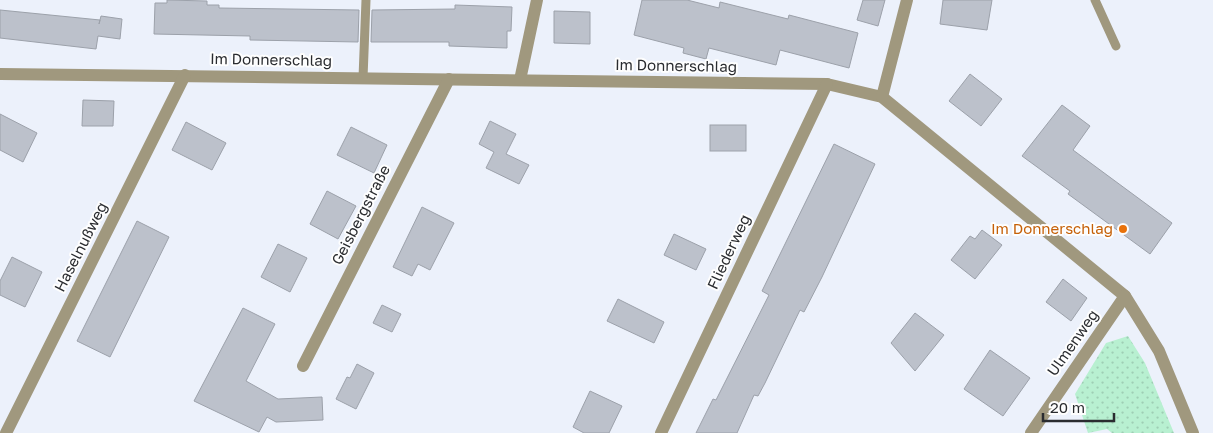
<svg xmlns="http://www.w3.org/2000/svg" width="1213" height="433" viewBox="0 0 1213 433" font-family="'Golos Text',sans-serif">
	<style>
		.grass { fill: url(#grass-dots) }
		.building { fill: #bcc1cb; stroke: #9ca1aa }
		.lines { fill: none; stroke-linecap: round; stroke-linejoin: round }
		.service { stroke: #a0987e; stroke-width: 9 }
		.minor { stroke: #a0987e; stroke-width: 12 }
		.food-dot { fill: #e8710a; stroke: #fefefe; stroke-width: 2 }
		.labels { text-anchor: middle; stroke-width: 4; stroke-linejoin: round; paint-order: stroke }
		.street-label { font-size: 15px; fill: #2a2c30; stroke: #fefefe }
		.food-label { font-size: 15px; fill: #c56008; stroke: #fefefe; text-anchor: end }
	</style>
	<defs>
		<pattern id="grass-dots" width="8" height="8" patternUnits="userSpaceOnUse" patternTransform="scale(1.25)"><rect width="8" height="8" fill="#b8f0d1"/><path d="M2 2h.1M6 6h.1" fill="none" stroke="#9eceb4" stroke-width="1.8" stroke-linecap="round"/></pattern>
	</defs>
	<rect width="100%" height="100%" fill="#ecf1fb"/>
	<polygon class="grass" points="1128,336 1145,363 1174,433 1112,433 1107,429 1088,433 1075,394 1106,343"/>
	<g class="building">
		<polygon points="167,0 207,1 207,5 219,5 219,8 359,10 358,42 250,40 250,36 154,34 155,3 167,3"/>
		<polygon points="642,0 687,0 719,8 720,2 788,19 789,15 858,33 849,68 780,50 776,65 709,48 706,59 683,53 684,48 634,35"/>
		<polygon points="863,0 885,0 878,26 857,20"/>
		<polygon points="943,0 992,0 987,30 940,24"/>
		<polygon points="455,5 512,7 511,31 507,31 507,48 449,46 449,42 371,42 372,10 455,9"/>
		<polygon points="0,10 100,20 99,24 101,16 122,19 120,39 98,36 96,49 0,38"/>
		<polygon points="554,11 590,12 590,44 554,43"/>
		<polygon points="970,74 1002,99 981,126 949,101"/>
		<polygon points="83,100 114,101 113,126 82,126"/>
		<polygon points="1062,105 1090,126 1073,150 1172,223 1150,254 1068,194 1070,191 1022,156"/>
		<polygon points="0,114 37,133 23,162 0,150"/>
		<polygon points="490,121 516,134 506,154 529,165 519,184 486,168 494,152 479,144"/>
		<polygon points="186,122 226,143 212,170 172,150"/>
		<rect x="710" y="125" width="36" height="26"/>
		<polygon points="351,127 387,145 374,173 337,155"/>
		<polygon points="834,144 875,164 822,277 804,312 800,310 765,383 758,396 754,395 737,433 696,433 713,399 716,400 769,295 762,291"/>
		<polygon points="327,191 356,206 338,239 310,224"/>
		<polygon points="422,207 454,223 430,270 418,264 412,276 393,267"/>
		<polygon points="137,221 169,237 110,357 77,341"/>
		<polygon points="982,230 1002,245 975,279 951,260 970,236 975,239"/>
		<polygon points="674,234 706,249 696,270 664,255"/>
		<polygon points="278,244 307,258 290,292 261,277"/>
		<polygon points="12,257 42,272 25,307 0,295 0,281"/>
		<polygon points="1063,279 1087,298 1071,321 1046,302"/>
		<polygon points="618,299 664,322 654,343 607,321"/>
		<polygon points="382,305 401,314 392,332 373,323"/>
		<polygon points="243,308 275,324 246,381 278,399 322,397 323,420 276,422 267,417 259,432 194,401"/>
		<polygon points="915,313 944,335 915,371 891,343"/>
		<polygon points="990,350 1030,378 1003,416 964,389"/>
		<polygon points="357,364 374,373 356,409 336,399 347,377 350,378"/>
		<polygon points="590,391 622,406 609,433 584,433 573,427"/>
	</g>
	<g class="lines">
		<g class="service">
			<polyline points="1095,0 1116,46"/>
			<polyline points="363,78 366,0"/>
		</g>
		<g class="minor">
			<polyline points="0,74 827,84 882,97 1125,296 1159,351 1193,433"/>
			<polyline points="520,80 537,0"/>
			<polyline points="882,97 907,0"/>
			<polyline points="303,366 449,79"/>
			<polyline points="6,433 185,75"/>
			<polyline points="661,433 827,84"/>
			<polyline points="1031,433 1125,296"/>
		</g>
	</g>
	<circle class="food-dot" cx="1123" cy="229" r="5"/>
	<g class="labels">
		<g class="street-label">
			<text transform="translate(271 60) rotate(1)" y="5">Im Donnerschlag</text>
			<text transform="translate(676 66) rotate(1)" y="5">Im Donnerschlag</text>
			<text transform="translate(361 215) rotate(-63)" y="5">Geisbergstraße</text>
			<text transform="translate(81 247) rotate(-63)" y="5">Haselnußweg</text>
			<text transform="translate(729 252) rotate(-65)" y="5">Fliederweg</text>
			<text transform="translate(1073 343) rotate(-55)" y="5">Ulmenweg</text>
		</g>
		<g class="food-label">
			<text x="1113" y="234">Im Donnerschlag</text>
		</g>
	</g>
	<path d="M1043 413v8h71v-8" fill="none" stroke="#2a2c30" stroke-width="2.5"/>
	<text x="1050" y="413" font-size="15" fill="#2a2c30" stroke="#fefefe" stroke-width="4" paint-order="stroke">20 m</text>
</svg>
